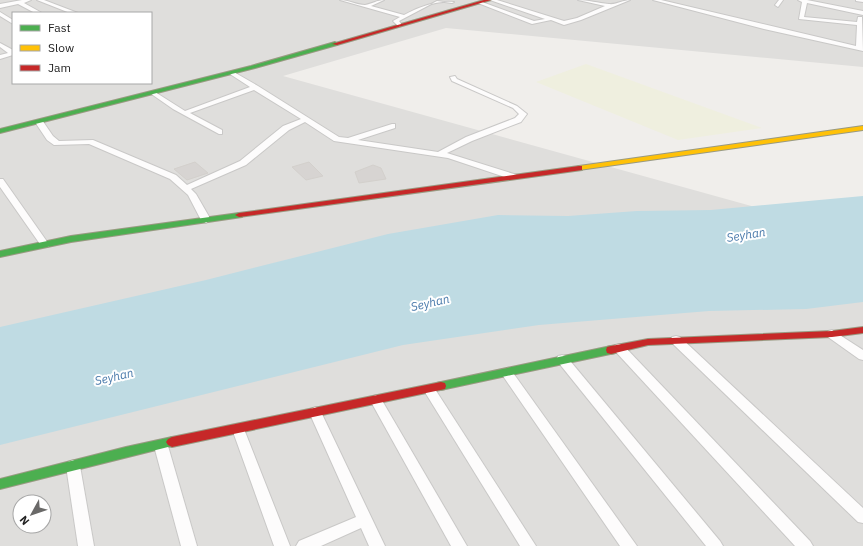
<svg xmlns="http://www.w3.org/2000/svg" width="863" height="546" viewBox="0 0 863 546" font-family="'IBM Plex Sans',sans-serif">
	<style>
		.residential { fill: #dfdedc; fill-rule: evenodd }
		.farmland { fill: #efefdf }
		.water { fill: #bfdbe3 }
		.building { fill: #d7d4d2; stroke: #d3d0cc }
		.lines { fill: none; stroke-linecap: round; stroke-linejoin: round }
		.street-casing { stroke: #c9c8c7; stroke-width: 2 }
		.fast-casing { stroke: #999a82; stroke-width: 2 }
		.slow-casing { stroke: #999a82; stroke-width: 2 }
		.jam-casing { stroke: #999a82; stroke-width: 2 }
		.street { fill: #fdfcfc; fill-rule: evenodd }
		.fast { fill: #4caf50; fill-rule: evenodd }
		.slow { fill: #ffc107; fill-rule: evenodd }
		.jam { fill: #c62828; fill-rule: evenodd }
		.labels { text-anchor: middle; stroke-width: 4; stroke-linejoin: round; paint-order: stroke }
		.water-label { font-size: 12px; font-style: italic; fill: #4a7aab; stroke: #fff }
	</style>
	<rect width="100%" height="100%" fill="#f0eeeb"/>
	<path class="residential" d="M0,0H863V67L446,28L283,76L863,237V546H0ZM13,13H151V83H13ZM20,502H44V526H20Z"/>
	<polygon class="farmland" points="586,64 762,128 678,140 536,82"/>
	<polygon class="water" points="863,196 863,302 806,309 709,311 539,325 403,345 0,445 0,327 206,280 388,234 498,215 568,216 637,211 711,210"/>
	<g class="building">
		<polygon points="195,162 208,173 187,180 174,169"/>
		<polygon points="309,162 323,176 306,180 292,167"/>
		<polygon points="373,165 381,168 386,179 359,183 355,172"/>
	</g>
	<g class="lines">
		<defs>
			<g id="street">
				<polygon points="22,0 31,0 24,3 42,13 35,13 18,4 0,8 0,4"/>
				<polygon points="37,0 44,0 78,13 70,13"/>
				<path d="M340,0C348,0 357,5 365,5C372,4 377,0 384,0L371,6L404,15C418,7 438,0 454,2L452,3L437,1L399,21L402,25L399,27L393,21L400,17Z"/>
				<path d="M490,0H497L564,21L577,18L605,6L578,0C588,0 598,3 609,4C616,5 623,0 630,0L581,20L564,25L551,20L532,24L478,3L482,2L534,21L545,19Z"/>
				<polygon points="653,0 661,0 856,46 857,25 799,19 802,2 798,0 807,0 863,11 863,15 807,3 804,17 857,22 858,17 862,17 863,51 764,29"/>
				<polygon points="779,0 783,0 778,7 775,5"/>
				<polygon points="856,0 863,0 863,2 856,1"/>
				<polygon points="0,12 13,20 13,24 0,16"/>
				<polygon points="0,43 13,50 13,55 0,59 0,55 8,53 0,47"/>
				<polygon points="232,71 258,86 339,137 348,138 392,124 395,124 395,128 358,140 438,152 466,137 515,118 519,114 513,108 452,81 450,77 455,76 457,79 517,106 527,114 521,122 472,141 447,153 517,175 518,177 517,179 511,179 448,158 334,141 305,122 289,130 246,165 191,189 196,194 211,220 206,223 201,220 188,195 170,179 89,144 54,145 47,140 35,122 42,120 53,136 59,141 93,140 176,175 187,185 240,161 283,126 301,119 254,90 190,113 222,130 222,134 219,134 173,109 150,93 155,92 185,111 250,87 230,74 230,72"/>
				<polygon points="0,179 3,179 48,243 50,245 48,247 42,247 0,187"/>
				<polygon points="832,330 863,350 863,360 859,359 828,337 826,334 828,331"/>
				<polygon points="676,336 680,337 863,508 863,523 858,522 672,343 670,340 672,337"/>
				<polygon points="619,344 623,345 810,541 813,546 795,546 615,351 613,348 615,345"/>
				<polygon points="562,355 566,356 720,541 723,546 706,546 558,362 556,359 558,356"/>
				<polygon points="507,369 511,370 637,546 620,546 503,376 501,373 503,370"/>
				<polygon points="429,385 433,386 536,546 520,546 423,389 425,386"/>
				<polygon points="376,395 380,397 467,546 451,546 370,400 372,397"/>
				<polygon points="315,407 319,409 321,412 385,546 369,546 361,528 321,546 296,546 299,541 356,517 309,412 311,409"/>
				<polygon points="238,424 243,425 244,429 290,546 274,546 232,429 233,425"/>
				<polygon points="161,441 166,442 168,446 197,546 181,546 154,446 156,442"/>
				<polygon points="73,460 78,462 80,466 94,546 78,546 66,466 68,462"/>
			</g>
			<g id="fast">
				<polygon points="335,42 338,44 337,45 255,68 0,133 0,129 251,66"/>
				<polygon points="239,213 243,215 242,217 71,242 0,257 0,251 71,236"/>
				<polygon points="611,346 615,347 616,350 615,353 441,390 437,389 436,386 437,383 441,382"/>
				<polygon points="172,437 176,439 178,442 176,445 0,489 0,479 126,447"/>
			</g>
			<polygon id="slow" points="863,126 863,130 579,170 575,168 579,166"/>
			<g id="jam">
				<polygon points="484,0 491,0 337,45 332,44"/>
				<polygon points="579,166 582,166 582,170 239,217 235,215 239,213"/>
				<polygon points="863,327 863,333 832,337 648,345 611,354 607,353 606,350 607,347 611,346 648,339 832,331"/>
				<polygon points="441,382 445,383 446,386 445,389 172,447 168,445 166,442 168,439 172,437"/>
			</g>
		</defs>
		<use href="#street" class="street-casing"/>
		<use href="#fast" class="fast-casing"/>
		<use href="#slow" class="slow-casing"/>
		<use href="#jam" class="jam-casing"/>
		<use href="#street" class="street"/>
		<use href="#fast" class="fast"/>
		<use href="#slow" class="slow"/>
		<use href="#jam" class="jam"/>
	</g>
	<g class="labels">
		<g class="water-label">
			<text transform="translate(746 235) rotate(-9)" y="4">Seyhan</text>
			<text transform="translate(430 303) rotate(-13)" y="4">Seyhan</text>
			<text transform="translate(114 377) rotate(-13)" y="4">Seyhan</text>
		</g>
	</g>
	<rect x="12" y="12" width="140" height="72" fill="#ffffff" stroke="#a7a7a7"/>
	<rect x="20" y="25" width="20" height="6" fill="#4caf50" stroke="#a7a7a7"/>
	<text x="48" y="32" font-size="12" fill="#222222">Fast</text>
	<rect x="20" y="45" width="20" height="6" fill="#ffc107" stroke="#a7a7a7"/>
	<text x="48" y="52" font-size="12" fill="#222222">Slow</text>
	<rect x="20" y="65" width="20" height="6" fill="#c62828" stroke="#a7a7a7"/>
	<text x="48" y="72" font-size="12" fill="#222222">Jam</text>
	<g transform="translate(32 514) rotate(230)"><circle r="19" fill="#ffffff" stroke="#a7a7a7"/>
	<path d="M0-3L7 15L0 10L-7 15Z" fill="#6a6968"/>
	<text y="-6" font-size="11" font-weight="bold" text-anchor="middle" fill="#222222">N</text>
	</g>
</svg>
